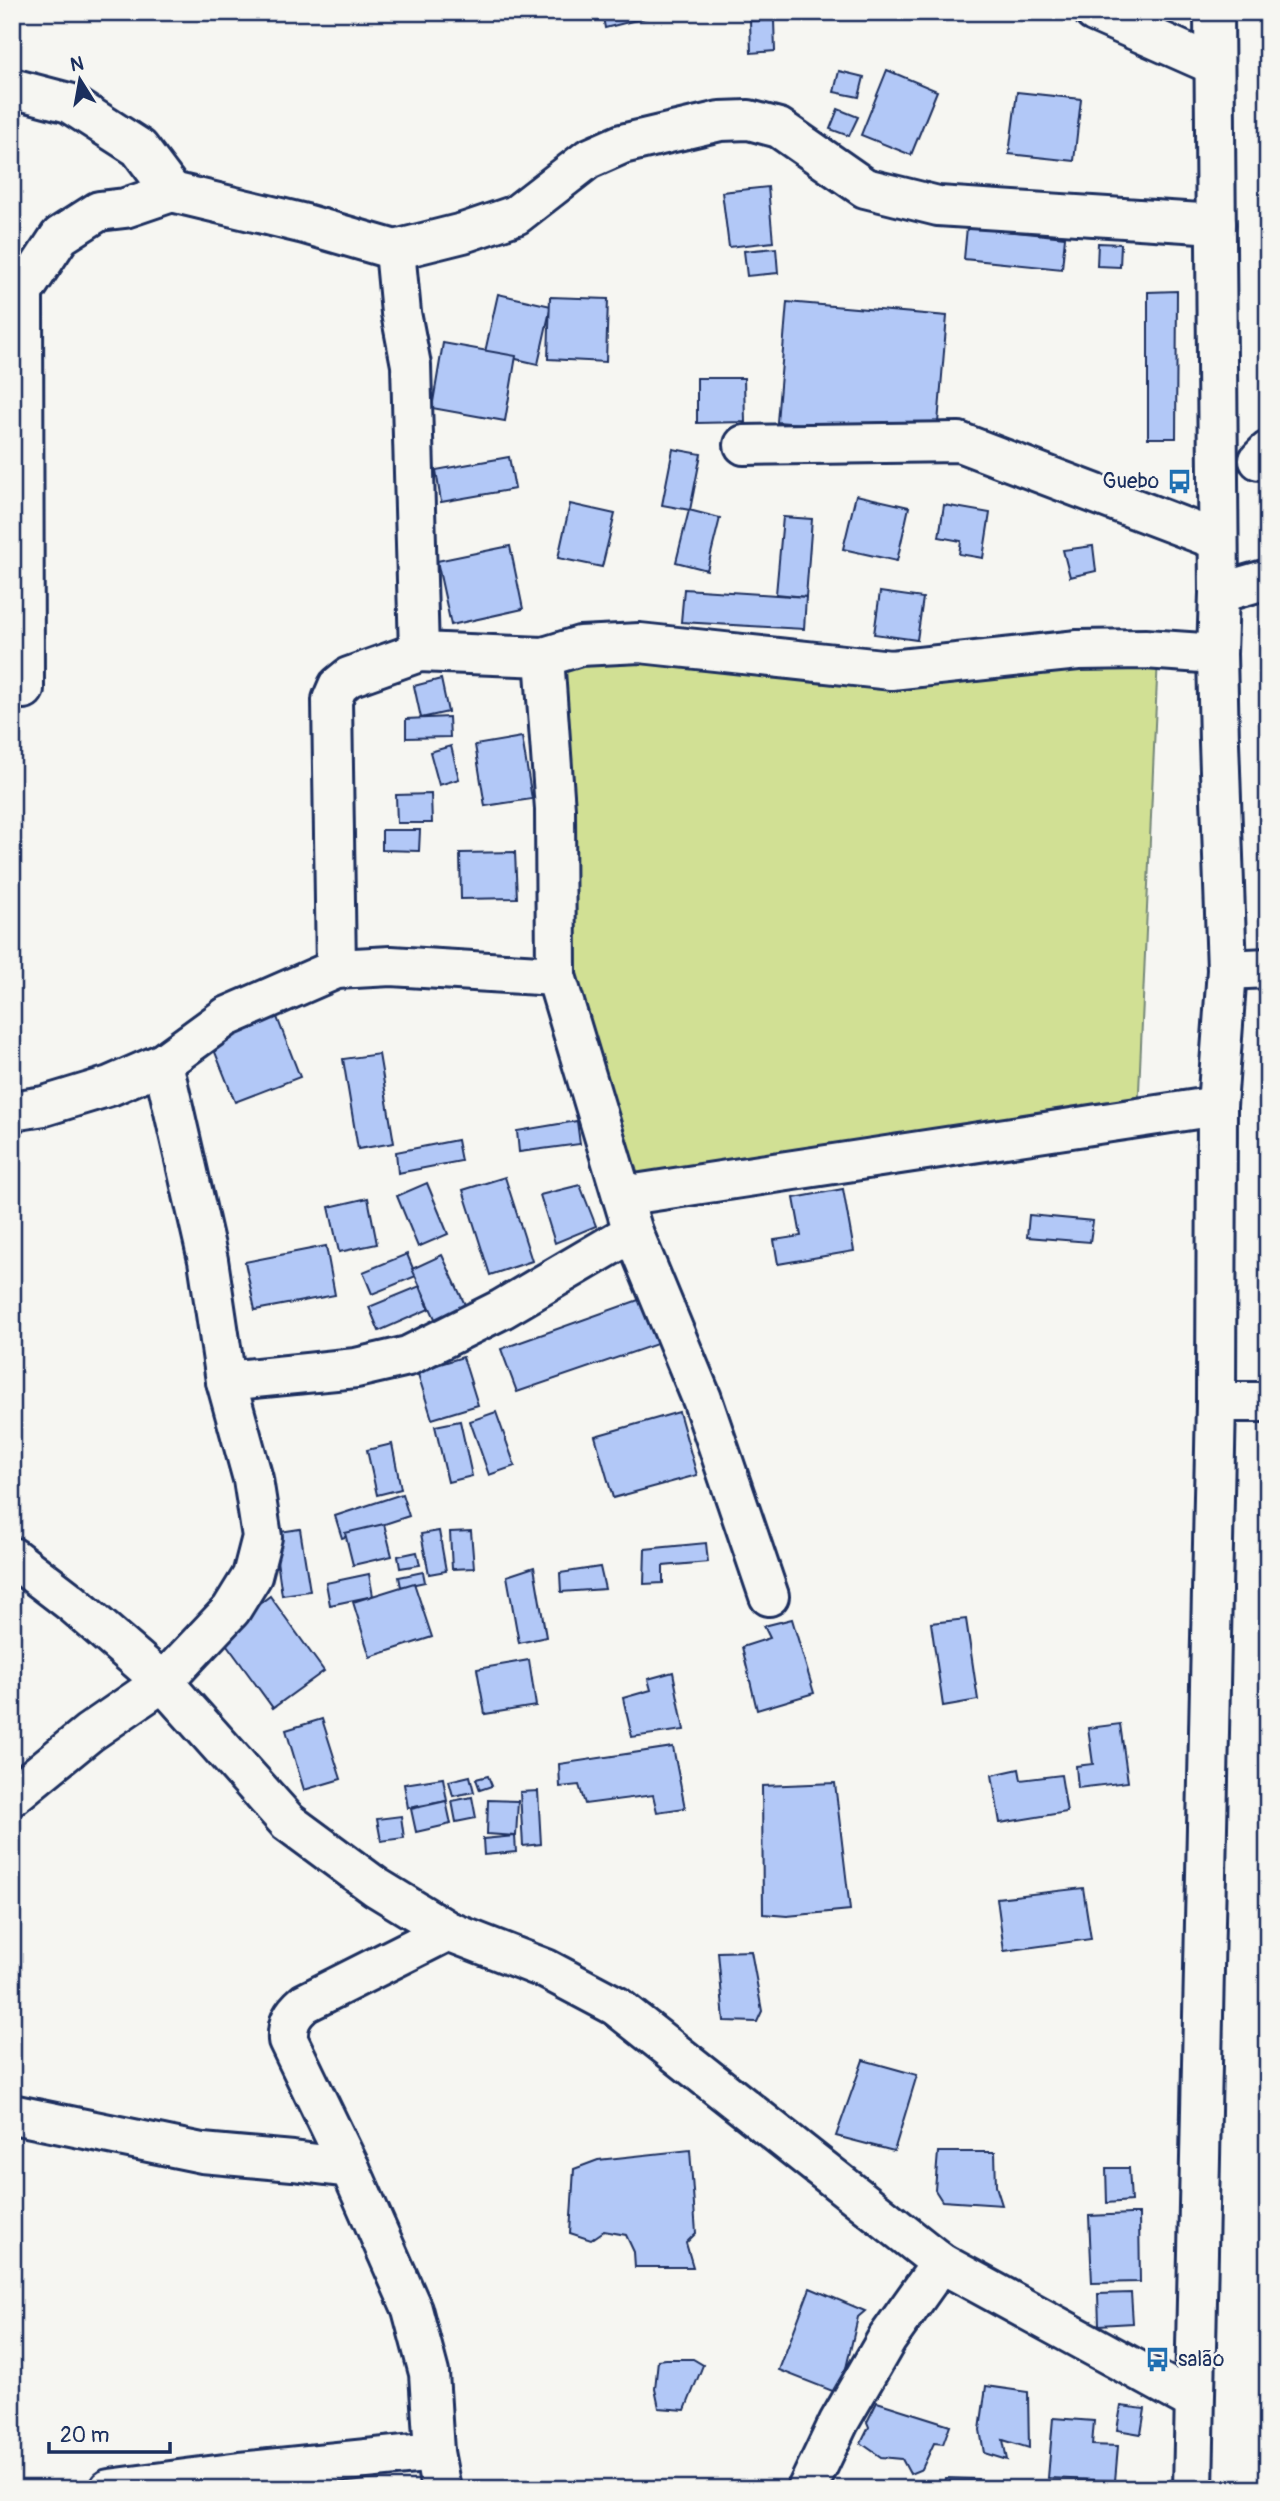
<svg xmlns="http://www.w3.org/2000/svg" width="1280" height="2501" viewBox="0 0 1280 2501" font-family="Pangolin,sans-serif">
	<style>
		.green { fill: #d1e094; stroke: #768879; stroke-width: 2 }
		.building { fill: #b2c8f7; stroke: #1b2f5e; stroke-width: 2 }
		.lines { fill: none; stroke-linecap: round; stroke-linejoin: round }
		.minor-casing { stroke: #1b2f5e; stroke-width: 44 }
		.minor { stroke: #f6f6f2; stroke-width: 38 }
		.labels { text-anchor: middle; stroke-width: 5; stroke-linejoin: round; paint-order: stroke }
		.poi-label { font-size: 21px; fill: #1b2f5e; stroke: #f6f6f2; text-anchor: end }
	</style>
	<rect width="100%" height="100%" fill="#f6f6f2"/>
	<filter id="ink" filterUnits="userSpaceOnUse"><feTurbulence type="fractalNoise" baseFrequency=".0143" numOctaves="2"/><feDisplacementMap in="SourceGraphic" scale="14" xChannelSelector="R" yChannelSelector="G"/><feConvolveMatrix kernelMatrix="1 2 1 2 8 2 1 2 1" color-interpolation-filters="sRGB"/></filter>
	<g filter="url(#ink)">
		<polygon class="green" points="567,656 1158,656 1138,1114 644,1183 623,1169 571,972 557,669"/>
		<g class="building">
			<polygon points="602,12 659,12 660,14 605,28"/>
			<polygon points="774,20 775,51 751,53 750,21"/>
			<polygon points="887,70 937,91 911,155 861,135"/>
			<polygon points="839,71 864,77 859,97 834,92"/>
			<polygon points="1017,92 1081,99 1074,161 1009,154"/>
			<polygon points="838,109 858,117 849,136 830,129"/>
			<polygon points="768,187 773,242 729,247 722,192"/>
			<polygon points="967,227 1065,237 1062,269 964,259"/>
			<polygon points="1098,243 1121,244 1120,267 1097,266"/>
			<polygon points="776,248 778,273 747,276 744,251"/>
			<polygon points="1177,291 1176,438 1148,438 1148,292"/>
			<polygon points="498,294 551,306 538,364 485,352"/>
			<polygon points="550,297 608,299 606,362 548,359"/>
			<polygon points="787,302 947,316 937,435 777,422"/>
			<polygon points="443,343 516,356 505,421 432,408"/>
			<polygon points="697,378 744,378 745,422 697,423"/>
			<polygon points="673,449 701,454 690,510 662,505"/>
			<polygon points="509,457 515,489 441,502 436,470"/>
			<polygon points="856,495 909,507 897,561 843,549"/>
			<polygon points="570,504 615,514 602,567 558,558"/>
			<polygon points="944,505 990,513 983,558 959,554 961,541 939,537"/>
			<polygon points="689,510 720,518 707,570 676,562"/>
			<polygon points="783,517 812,519 806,597 776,594"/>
			<polygon points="510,546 523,609 451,625 437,561"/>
			<polygon points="1093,546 1096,571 1070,577 1063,550"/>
			<polygon points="684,589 806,597 804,629 681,622"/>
			<polygon points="880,592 923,598 917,640 874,634"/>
			<polygon points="441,679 448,712 421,718 414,686"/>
			<polygon points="449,717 450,737 406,738 406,719"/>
			<polygon points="522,737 532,799 485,806 475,745"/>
			<polygon points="451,746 459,779 439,785 430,752"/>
			<polygon points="431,794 432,823 397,823 396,795"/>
			<polygon points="382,830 420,830 419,851 382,850"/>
			<polygon points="515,852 517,898 461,899 460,853"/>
			<polygon points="275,1012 300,1077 235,1102 209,1037"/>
			<polygon points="379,1054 394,1143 358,1149 343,1059"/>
			<polygon points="577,1121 580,1144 519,1152 517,1131"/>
			<polygon points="457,1140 461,1161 398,1173 396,1152"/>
			<polygon points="505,1177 532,1261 490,1275 463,1190"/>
			<polygon points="427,1183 448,1234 418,1247 397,1196"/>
			<polygon points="580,1185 596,1226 555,1243 540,1195"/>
			<polygon points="843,1189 854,1251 778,1264 774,1240 801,1236 794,1198"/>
			<polygon points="368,1198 377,1244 339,1252 329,1207"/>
			<polygon points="1029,1215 1093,1221 1090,1242 1027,1237"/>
			<polygon points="326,1246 335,1295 255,1310 245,1262"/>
			<polygon points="407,1254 416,1276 372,1294 363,1272"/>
			<polygon points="442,1255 467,1309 437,1323 412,1269"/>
			<polygon points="420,1286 429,1309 379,1331 369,1307"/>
			<polygon points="644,1298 660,1343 517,1392 501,1349"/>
			<polygon points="463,1357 478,1405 432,1419 417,1371"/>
			<polygon points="496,1412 515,1466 489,1475 470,1421"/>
			<polygon points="679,1412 697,1475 613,1498 595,1436"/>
			<polygon points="460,1421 472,1476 448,1482 435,1426"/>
			<polygon points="392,1444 401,1489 377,1495 367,1450"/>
			<polygon points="402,1494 409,1516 342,1538 335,1516"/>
			<polygon points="384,1524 392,1556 353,1565 345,1533"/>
			<polygon points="300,1529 310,1591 282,1595 273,1533"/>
			<polygon points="439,1531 446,1571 429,1574 421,1534"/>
			<polygon points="471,1531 474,1568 452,1569 450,1532"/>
			<polygon points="706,1543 708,1562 663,1566 663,1583 644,1584 645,1549"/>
			<polygon points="417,1552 420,1565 400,1568 398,1556"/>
			<polygon points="534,1567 546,1637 519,1643 507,1576"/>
			<polygon points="600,1567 605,1589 561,1592 560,1573"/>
			<polygon points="423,1572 425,1582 401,1587 399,1577"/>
			<polygon points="369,1574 373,1596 330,1605 326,1583"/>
			<polygon points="414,1583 432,1637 370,1657 353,1602"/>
			<polygon points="270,1596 324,1671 273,1708 219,1634"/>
			<polygon points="792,1619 814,1693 757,1710 742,1647 770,1638 764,1626"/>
			<polygon points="966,1619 978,1700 943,1706 931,1623"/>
			<polygon points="529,1660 536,1706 485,1714 477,1669"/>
			<polygon points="673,1672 684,1730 632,1737 623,1698 651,1690 648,1679"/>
			<polygon points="322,1719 341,1779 304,1790 286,1730"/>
			<polygon points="1120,1724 1128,1782 1078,1788 1076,1766 1093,1764 1088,1728"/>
			<polygon points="673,1747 685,1808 657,1812 653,1795 585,1804 579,1785 560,1787 559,1764"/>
			<polygon points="1019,1769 1021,1780 1061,1775 1067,1812 1000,1823 992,1775"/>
			<polygon points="470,1776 474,1792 453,1796 449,1781"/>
			<polygon points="488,1776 492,1786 480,1790 476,1779"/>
			<polygon points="443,1778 447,1801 408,1808 404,1784"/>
			<polygon points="835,1783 850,1910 787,1916 763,1914 762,1786"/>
			<polygon points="538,1791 541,1844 523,1846 520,1792"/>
			<polygon points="472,1797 476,1818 456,1822 452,1801"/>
			<polygon points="488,1800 518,1801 516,1836 487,1834"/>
			<polygon points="446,1801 451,1824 416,1832 411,1809"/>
			<polygon points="401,1816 404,1838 381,1841 377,1819"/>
			<polygon points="515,1836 516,1852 484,1855 483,1839"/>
			<polygon points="1083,1888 1091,1939 1004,1951 997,1898"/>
			<polygon points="751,1951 762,2011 757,2022 724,2021 718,1952"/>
			<polygon points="863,2060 917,2075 894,2151 836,2136"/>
			<polygon points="690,2150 696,2233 686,2243 693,2267 635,2267 634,2252 626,2235 604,2231 591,2240 570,2233 574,2169 598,2160"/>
			<polygon points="938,2152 995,2152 996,2186 1002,2205 942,2201 935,2190"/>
			<polygon points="1106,2168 1129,2168 1131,2201 1107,2203"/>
			<polygon points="1131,2214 1139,2214 1140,2282 1092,2283 1089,2216"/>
			<polygon points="810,2288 865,2311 858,2317 840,2394 779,2370"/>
			<polygon points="1131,2293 1133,2323 1099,2325 1098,2294"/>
			<polygon points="665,2359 693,2359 703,2365 685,2410 659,2408 655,2389 658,2360"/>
			<polygon points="986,2386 1028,2392 1029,2448 1003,2440 1007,2460 984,2453 980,2430"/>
			<polygon points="877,2402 950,2425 943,2444 934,2443 922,2469 910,2474 902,2459 881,2457 861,2443 869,2427 867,2422"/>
			<polygon points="1121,2406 1145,2409 1141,2434 1117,2430"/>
			<polygon points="1053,2418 1094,2421 1092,2445 1118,2446 1115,2481 1048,2478"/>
			<polygon points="945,2478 978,2479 976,2489 943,2489"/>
		</g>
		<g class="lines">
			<defs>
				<g id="minor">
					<polyline points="1094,12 1214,65"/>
					<polyline points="12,88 69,103 139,148 172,192"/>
					<polyline points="395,250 401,313 411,365 419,652"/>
					<polyline points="23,292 24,689"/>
					<polyline points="12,293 23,292 60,236 99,211 125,208 172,192 305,224 395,250 463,233 516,215 588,159 622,144 720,121 749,120 779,128 865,188 938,206 1216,224"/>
					<polyline points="744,445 959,442 1217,540"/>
					<polyline points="1259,460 1268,451"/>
					<polyline points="1219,593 1268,579"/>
					<polyline points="544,657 555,809 556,976 633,1232 702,1399 769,1596"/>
					<polyline points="336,969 332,700 338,686 349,677 419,652 544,657 580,646 640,643 891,670 1078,650 1145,649 1217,654"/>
					<polyline points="1227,970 1268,968"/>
					<polyline points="12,1111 44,1106 110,1086 163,1063 226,1017 336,969 391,966 556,976"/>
					<polyline points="622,1196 1217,1106"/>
					<polyline points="226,1381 356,1368 408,1356 502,1309 633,1232"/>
					<polyline points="1216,1402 1268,1402"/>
					<polyline points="12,1557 72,1603 163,1682 288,1822 376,1887 448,1931 546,1969 616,2006 941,2263 1194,2401"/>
					<polyline points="12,1796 89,1733 163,1682 231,1610 252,1576 262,1537 253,1479 226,1381 208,1260 163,1063"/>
					<polyline points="12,2114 202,2153 293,2161 350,2168"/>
					<polyline points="109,2489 240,2472 434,2452"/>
					<path d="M441,2489L434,2452L429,2373L412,2309L350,2168L288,2040C287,2023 292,2014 305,2003L448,1931"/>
					<polyline points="807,2489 839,2422 887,2339 941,2263"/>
					<polyline points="1193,2489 1216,1402 1217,1106 1227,970 1219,742 1217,654 1219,593 1214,12"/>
				</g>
			</defs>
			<use href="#minor" class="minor-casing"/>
			<use href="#minor" class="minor"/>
		</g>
	</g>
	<defs>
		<symbol id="bus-bare" viewBox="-9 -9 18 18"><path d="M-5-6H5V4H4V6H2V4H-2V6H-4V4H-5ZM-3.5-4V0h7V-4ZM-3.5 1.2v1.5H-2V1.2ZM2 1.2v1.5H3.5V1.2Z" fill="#1f6fb2" stroke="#f6f6f2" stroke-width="2.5" paint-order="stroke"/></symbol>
	</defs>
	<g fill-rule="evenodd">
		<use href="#bus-bare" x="1162" y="464" width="35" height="35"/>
		<use href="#bus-bare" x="1140" y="2342" width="35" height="35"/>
	</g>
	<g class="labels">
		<g class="poi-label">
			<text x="1159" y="488">Guebo</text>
			<text x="1178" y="2366" text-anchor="start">salão</text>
		</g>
	</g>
	<rect width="1280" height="2501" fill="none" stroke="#f6f6f2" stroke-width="42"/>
	<rect x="21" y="21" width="1238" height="2459" fill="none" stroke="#1b2f5e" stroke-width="2.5" filter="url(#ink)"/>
	<g transform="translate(80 80) rotate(349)" stroke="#f6f6f2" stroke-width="5" paint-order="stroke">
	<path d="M0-5L12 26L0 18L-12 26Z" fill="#1b2f5e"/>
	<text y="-10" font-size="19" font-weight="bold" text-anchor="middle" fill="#1b2f5e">N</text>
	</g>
	<path d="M49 2442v10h121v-10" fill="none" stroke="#1b2f5e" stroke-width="3.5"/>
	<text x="60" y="2442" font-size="21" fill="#1b2f5e" stroke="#f6f6f2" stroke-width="5" paint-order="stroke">20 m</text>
</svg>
